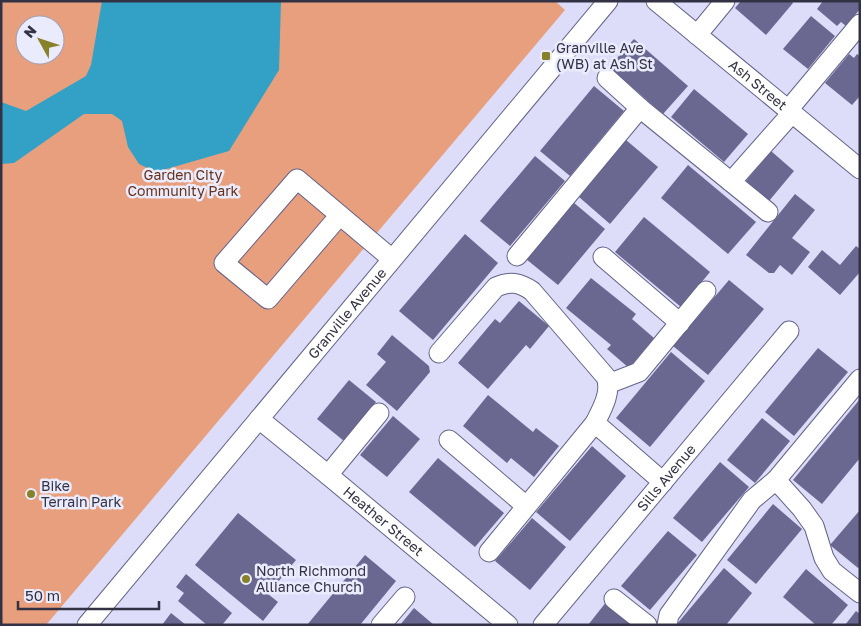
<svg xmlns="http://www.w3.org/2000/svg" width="861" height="626" viewBox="0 0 861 626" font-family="'Golos Text',sans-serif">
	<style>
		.green { fill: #e89f7d; fill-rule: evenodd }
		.water { fill: #33a0c6 }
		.building { fill: #6a6891 }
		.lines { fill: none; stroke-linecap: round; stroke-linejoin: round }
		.minor-casing { stroke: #63628a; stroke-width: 21 }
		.minor { stroke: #fff; stroke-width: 19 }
		.poi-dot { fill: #878129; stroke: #ebebfe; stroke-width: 2 }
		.labels { text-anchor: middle; stroke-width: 5; stroke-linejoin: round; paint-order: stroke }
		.poi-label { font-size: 14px; fill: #333244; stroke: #ebebfe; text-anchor: start }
		.street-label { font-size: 14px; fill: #333244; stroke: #ebebfe }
		.park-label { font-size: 14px; fill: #663218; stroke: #ebebfe }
	</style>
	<rect width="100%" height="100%" fill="#ddddf9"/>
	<path class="green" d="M1,1H555L565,10L46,625H1ZM25,25H55V55H25Z"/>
	<polygon class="water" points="102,1 281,1 279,70 229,151 156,172 139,164 128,147 122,121 112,114 84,114 14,163 1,164 1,102 26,111 86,76 91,65"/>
	<g class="building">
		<polygon points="741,1 791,1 793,3 766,35 735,8"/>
		<polygon points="823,1 860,1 860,9 846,26 841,22 837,26 817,9"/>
		<polygon points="811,16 835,36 808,69 783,49"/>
		<polygon points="634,39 688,86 663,114 609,67"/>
		<polygon points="849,54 854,58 857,54 860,56 860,96 852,105 825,83"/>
		<polygon points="594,86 624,111 570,176 540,151"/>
		<polygon points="694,89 748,134 724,162 671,117"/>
		<polygon points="626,140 658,167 610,224 579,197"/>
		<polygon points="771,151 794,171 769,201 746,181"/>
		<polygon points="535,156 565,181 510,246 480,221"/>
		<polygon points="688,165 756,222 728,254 661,198"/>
		<polygon points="795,194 815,210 792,238 810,252 792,275 780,265 774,273 769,273 746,255"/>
		<polygon points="573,202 605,229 558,285 526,259"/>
		<polygon points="644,217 710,272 681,307 615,252"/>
		<polygon points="465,234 498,263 433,340 399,311"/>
		<polygon points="856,246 860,249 860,272 840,295 808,267 822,250 840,265"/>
		<polygon points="591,278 636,314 632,319 654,338 629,368 607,349 611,345 566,308"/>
		<polygon points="729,280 764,309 708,375 673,346"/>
		<polygon points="519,301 549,326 530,349 526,345 488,389 458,363 495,319 500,323"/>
		<polygon points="392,335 429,366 430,372 397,411 366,385 386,362 377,354"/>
		<polygon points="818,348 848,372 794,436 765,412"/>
		<polygon points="671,352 705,381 650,447 616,418"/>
		<polygon points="349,380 376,402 344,441 317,419"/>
		<polygon points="488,395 533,432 536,428 559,446 534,477 511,458 507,463 463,426"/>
		<polygon points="860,399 860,458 822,504 793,480"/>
		<polygon points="393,416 420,439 387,477 360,455"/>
		<polygon points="762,418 790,441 755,483 727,460"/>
		<polygon points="592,446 626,476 570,541 536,512"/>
		<polygon points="438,458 504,513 475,547 409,492"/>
		<polygon points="720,462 749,487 702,542 673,518"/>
		<polygon points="773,504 802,529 756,584 727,560"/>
		<polygon points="860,510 860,566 858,568 830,545"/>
		<polygon points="238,513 296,560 268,594 278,602 263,621 195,565"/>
		<polygon points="532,518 566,547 530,590 495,561"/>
		<polygon points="668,531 697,555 650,610 621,586"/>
		<polygon points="365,555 396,581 360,625 307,625"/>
		<polygon points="724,568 752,593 726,625 678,625 677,624"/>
		<polygon points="806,569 848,605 831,625 816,625 783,597"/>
		<polygon points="186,574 232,613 222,625 207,625 178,601 184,593 176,587"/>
		<polygon points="607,601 636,625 588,625"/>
		<polygon points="414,608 434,625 400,625"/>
		<polygon points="856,611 860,614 860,625 845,625"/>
		<polygon points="171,613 186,625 162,625"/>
	</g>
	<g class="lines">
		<defs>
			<g id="minor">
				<path id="s1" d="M656,1L860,169"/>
				<polyline points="697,35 725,1"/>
				<polyline points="607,78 640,108 768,212"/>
				<polyline points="788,110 860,24"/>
				<polyline points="731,182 792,113"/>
				<polyline points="340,215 268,299 224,263 297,179 392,259"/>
				<polyline points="517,256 640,108"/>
				<polyline points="603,257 680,323"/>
				<path d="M439,353L496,287C510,281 519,282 532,291L606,377C612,392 602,409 595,423"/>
				<polyline points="608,384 639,372 706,291"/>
				<path id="s2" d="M259,419L328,475L508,625"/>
				<polyline points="449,440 526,506"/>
				<polyline points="328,475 379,413"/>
				<polyline points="776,480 860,379"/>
				<polyline points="489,552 595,423 663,482"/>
				<polyline points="614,599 647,625"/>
				<path id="s3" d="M87,625L608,1"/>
				<polyline points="381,625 405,597"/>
				<path id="s4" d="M543,625L789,331"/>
				<polyline points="667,625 669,615 752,500 776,480 802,509 814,526 824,558 832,571 860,593"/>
			</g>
		</defs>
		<use href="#minor" class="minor-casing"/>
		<use href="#minor" class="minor"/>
	</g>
	<g class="poi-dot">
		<rect x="541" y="51" width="10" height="10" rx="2.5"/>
		<circle cx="31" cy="494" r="5"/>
		<circle cx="246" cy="579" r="5"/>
	</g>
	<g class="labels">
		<g class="poi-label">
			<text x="556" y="53">Granville Ave<tspan x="556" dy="16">(WB) at Ash St</tspan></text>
			<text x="41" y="491">Bike<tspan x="41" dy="16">Terrain Park</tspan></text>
			<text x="256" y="576">North Richmond<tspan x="256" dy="16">Alliance Church</tspan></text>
		</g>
		<g class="street-label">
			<text dy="5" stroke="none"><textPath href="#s1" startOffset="132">Ash Street</textPath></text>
			<text dy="5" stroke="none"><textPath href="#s3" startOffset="406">Granville Avenue</textPath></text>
			<text dy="5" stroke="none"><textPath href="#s4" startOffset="192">Sills Avenue</textPath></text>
			<text dy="5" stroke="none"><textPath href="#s2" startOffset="161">Heather Street</textPath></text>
		</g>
		<g class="park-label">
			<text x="183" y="180">Garden City<tspan x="183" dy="16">Community Park</tspan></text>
		</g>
	</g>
	<rect width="861" height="626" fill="none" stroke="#333244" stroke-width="5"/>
	<g transform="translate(40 40) rotate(310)"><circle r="24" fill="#ebebfe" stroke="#a1a1b4"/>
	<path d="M0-4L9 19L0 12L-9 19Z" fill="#878129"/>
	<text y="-8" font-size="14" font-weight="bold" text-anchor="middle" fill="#333244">N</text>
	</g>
	<path d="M18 601v8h141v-8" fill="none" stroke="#333244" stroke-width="2.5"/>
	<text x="25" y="601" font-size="15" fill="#333244" stroke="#ebebfe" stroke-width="4" paint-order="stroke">50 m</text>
</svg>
